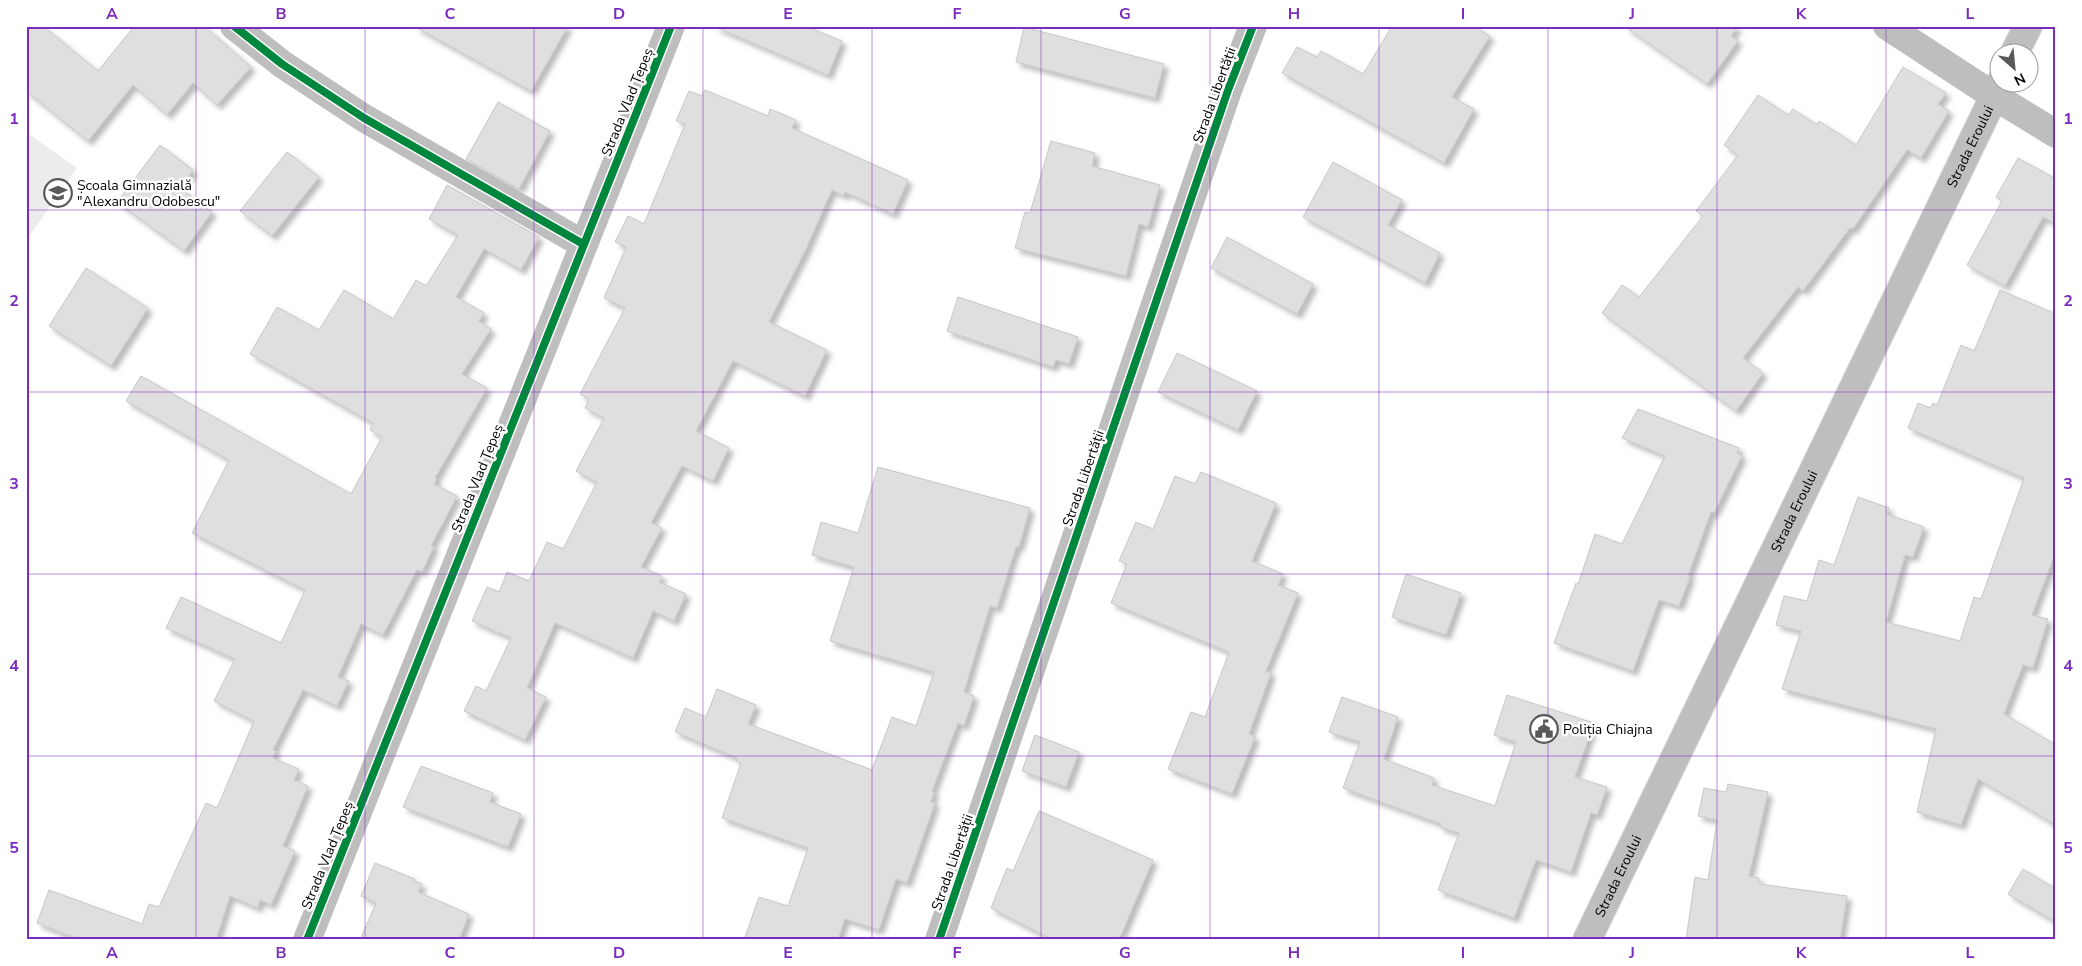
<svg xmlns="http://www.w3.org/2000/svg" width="2082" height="966" viewBox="0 0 2082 966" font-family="'Nunito Sans',sans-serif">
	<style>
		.green { fill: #ececec }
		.building { fill: #dfdfdf; stroke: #c7c7c7; filter: url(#shadow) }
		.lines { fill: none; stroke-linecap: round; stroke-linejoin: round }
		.major-casing { stroke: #dbdbdb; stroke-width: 30 }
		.minor { stroke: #bebebe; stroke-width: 28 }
		.major { stroke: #bebebe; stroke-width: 28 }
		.cycleway-casing { stroke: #fff; stroke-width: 11 }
		.cycleway { stroke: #00873e; stroke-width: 8 }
		.grid { fill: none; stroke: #7b2cbf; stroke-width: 1; stroke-opacity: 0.55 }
		.labels { text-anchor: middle; stroke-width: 5; stroke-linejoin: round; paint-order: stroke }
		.street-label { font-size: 14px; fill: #000; stroke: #fff }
		.poi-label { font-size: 14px; fill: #000; stroke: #fff; text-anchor: start }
		.neatline { fill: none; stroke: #7b2cbf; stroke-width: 2 }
		.grid-label { font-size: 16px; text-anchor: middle; font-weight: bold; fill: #7b2cbf }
	</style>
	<defs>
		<filter id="shadow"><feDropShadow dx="4.5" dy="4.5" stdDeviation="2.5" flood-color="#0004"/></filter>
	</defs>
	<rect width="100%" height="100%" fill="#fff"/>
	<polygon class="green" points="26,132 77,168 26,241"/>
	<g class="building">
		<polygon points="26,26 43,26 98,71 134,26 204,26 251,67 217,105 193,83 167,115 133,85 88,141 26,91"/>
		<polygon points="414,26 568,26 531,91"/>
		<polygon points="713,26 806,26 842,41 828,75"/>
		<polygon points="1392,26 1474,26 1490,36 1452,97 1474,109 1444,163 1282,73 1297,47 1317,57 1321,51 1363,74"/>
		<polygon points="1624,26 1738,26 1731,36 1738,41 1707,84"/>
		<polygon points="1024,27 1164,64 1155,98 1016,62"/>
		<polygon points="1903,67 1946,93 1938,104 1949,111 1921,158 1907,150 1853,229 1850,228 1803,291 1798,287 1743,358 1763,373 1736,411 1602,313 1622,285 1639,297 1703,216 1696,211 1738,155 1724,145 1758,95 1788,115 1793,109 1817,125 1819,121 1856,145"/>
		<polygon points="705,90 768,116 770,109 796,120 792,128 908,180 893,214 845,192 844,196 832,190 806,249 769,322 827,350 805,396 733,361 696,431 729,448 713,481 682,466 651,523 662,528 641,567 662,576 659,582 686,594 674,621 653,611 633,658 555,623 527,688 546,697 525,740 464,711 476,686 486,691 511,638 472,621 487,587 499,592 507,572 529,581 547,542 563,549 597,482 576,471 604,418 585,408 589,399 580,394 625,308 604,298 626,247 615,242 628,216 644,224 685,124 676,121 689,91 702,96"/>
		<polygon points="498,102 550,131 519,189 466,159"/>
		<polygon points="1051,141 1095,153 1092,166 1160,185 1148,227 1139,224 1126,276 1015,248 1025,212 1030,213"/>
		<polygon points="160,145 193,170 180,188 212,212 184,251 117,202"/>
		<polygon points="287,152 319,177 272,236 240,211"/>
		<polygon points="2018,158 2056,179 2056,224 2043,217 2005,286 1967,265 2002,201 1996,197"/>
		<polygon points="1333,162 1402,200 1388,225 1440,253 1425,283 1303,217"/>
		<polygon points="447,185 539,237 521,270 484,249 456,297 484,313 479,321 491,329 462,374 487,388 435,478 437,479 434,484 457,496 431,546 434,547 422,572 417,570 383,635 361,624 338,677 349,681 337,706 303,690 273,750 276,751 273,758 299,769 294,780 308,786 283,846 295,851 271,905 260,900 258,908 230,896 216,940 81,940 37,923 49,890 142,924 149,904 159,907 206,803 217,808 254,721 214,701 235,659 166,628 181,597 281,643 305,590 192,533 229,460 126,401 141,376 351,494 382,437 370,430 373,423 250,354 277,307 319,330 344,290 393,319 416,280 426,286 458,235 429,219"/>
		<polygon points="1227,237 1313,284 1297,314 1211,268"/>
		<polygon points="86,268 148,308 111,366 49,326"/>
		<polygon points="2000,290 2056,314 2056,551 2032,615 2048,619 2033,668 2023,665 2004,714 2056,745 2056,825 1978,779 1961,825 1917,812 1936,729 1782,689 1801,631 1776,625 1784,596 1807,601 1819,560 1834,565 1858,497 1889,508 1887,514 1924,527 1913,557 1905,555 1886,622 1960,641 1974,597 1981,599 2024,478 1908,428 1918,403 1930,408 1933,403 1937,405 1961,345 1974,351"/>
		<polygon points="958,297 1078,337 1069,364 1056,360 1053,367 947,331"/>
		<polygon points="1177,353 1257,391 1238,430 1158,392"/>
		<polygon points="1638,409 1739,448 1737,453 1742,456 1714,513 1711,512 1688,576 1690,577 1679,606 1659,600 1633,671 1554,643 1576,583 1578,584 1595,534 1622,544 1665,456 1622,438"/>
		<polygon points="878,467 1030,508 1019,547 1016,547 997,608 990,606 964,692 974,696 964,726 958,723 932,791 934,792 931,802 935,803 907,883 896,879 879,930 845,919 838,940 744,940 759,897 788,906 808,848 722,818 741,763 736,761 737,758 675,732 685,708 706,717 717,689 756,705 748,724 872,770 892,717 916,726 934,672 830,641 854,567 812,555 821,522 858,533"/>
		<polygon points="1201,472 1276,503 1252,561 1283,574 1278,585 1298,593 1266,671 1271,673 1249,734 1255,737 1232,794 1168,769 1191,712 1205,717 1229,652 1111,603 1127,564 1119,561 1136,522 1153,529 1175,476 1195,484"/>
		<polygon points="1406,574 1461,593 1446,635 1392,617"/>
		<polygon points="1507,695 1594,723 1575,777 1607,787 1597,815 1591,813 1571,872 1536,860 1514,918 1438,890 1459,833 1440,827 1441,824 1343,788 1360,742 1329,732 1342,697 1398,717 1384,759 1434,778 1432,785 1495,806 1516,742 1494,735"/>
		<polygon points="1035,735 1079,752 1066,787 1022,771"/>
		<polygon points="421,766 493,793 490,802 521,814 508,847 403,807"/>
		<polygon points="1728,784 1768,792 1749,876 1759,878 1759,884 1847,896 1840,940 1686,940 1695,877 1708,880 1717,820 1698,816 1704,788 1726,792"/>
		<polygon points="1039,811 1153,860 1119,940 1053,940 991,908 1007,868 1013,871"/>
		<polygon points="375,863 415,879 414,881 422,884 418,892 469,914 459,940 360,940 376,903 361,896"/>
		<polygon points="2023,869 2056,889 2056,922 2008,894"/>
	</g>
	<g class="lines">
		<defs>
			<g id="major">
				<polyline points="2015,52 2028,26"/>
				<path id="s1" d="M1587,940L2001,82"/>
			</g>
		</defs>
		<use href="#major" class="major-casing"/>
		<g class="minor">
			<polyline points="234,26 282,64 364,118 583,244"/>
			<polyline points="1887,26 1994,96 2056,134"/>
			<polyline points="307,940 671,26"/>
			<polyline points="939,940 1228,90 1253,26"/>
		</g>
		<use href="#major" class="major"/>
		<defs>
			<g id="cycleway">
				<polyline points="234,26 282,64 364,118 583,244"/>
				<polyline points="307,940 671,26"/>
				<polyline points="939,940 1228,90 1253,26"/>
			</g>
		</defs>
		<use href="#cycleway" class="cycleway-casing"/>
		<use href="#cycleway" class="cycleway"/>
	</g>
	<path class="grid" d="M196,26V940M365,26V940M534,26V940M703,26V940M872,26V940M1041,26V940M1210,26V940M1379,26V940M1548,26V940M1717,26V940M1886,26V940M26,210H2056M26,392H2056M26,574H2056M26,756H2056"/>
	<defs>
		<symbol id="school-ring" viewBox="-11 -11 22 22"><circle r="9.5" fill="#fff" stroke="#595959" stroke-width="1.5"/><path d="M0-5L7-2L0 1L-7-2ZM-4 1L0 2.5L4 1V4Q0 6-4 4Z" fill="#595959"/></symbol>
		<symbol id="civic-ring" viewBox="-11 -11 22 22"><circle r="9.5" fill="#fff" stroke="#595959" stroke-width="1.5"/><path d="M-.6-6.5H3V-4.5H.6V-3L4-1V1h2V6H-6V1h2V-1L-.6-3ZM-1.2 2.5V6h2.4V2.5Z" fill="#595959"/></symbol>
	</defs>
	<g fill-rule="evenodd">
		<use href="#school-ring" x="42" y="177" width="32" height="32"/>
		<use href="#civic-ring" x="1528" y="713" width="32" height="32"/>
	</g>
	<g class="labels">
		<g class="street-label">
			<text transform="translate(1214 95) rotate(-70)" y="5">Strada Libertății</text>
			<text transform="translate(627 102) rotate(-68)" y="5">Strada Vlad Țepeș</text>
			<text dy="5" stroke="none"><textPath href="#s1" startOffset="881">Strada Eroului</textPath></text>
			<text transform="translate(477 478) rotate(-68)" y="5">Strada Vlad Țepeș</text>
			<text transform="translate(1083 478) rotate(-71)" y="5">Strada Libertății</text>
			<text dy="5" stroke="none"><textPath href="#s1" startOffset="476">Strada Eroului</textPath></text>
			<text transform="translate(327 855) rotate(-68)" y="5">Strada Vlad Țepeș</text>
			<text transform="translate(952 862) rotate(-71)" y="5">Strada Libertății</text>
			<text dy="5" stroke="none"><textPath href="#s1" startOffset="71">Strada Eroului</textPath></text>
		</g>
		<g class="poi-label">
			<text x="77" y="190">Școala Gimnazială<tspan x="77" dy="16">"Alexandru Odobescu"</tspan></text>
			<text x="1563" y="734">Poliția Chiajna</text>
		</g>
	</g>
	<rect width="2082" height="966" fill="none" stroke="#ffffff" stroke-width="55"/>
	<g transform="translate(2014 68) rotate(153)"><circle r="24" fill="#ffffff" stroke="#999999"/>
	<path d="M0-4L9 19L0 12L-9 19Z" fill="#595959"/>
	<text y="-8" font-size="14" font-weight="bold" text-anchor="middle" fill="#000000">N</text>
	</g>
	<rect x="28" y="28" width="2026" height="910" class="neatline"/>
	<g class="grid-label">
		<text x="112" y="19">A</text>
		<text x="281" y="19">B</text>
		<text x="450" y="19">C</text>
		<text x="619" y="19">D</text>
		<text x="788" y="19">E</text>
		<text x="957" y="19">F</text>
		<text x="1125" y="19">G</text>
		<text x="1294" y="19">H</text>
		<text x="1463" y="19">I</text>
		<text x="1632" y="19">J</text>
		<text x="1801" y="19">K</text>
		<text x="1970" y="19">L</text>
		<text x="14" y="124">1</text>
		<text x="2068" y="124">1</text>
		<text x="14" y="306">2</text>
		<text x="2068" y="306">2</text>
		<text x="14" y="489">3</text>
		<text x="2068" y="489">3</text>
		<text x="14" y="671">4</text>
		<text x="2068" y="671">4</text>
		<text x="14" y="853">5</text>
		<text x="2068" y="853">5</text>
		<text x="112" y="958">A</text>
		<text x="281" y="958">B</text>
		<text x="450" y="958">C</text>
		<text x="619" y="958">D</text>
		<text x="788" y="958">E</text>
		<text x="957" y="958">F</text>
		<text x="1125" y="958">G</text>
		<text x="1294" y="958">H</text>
		<text x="1463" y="958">I</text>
		<text x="1632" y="958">J</text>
		<text x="1801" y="958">K</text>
		<text x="1970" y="958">L</text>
	</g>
</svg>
